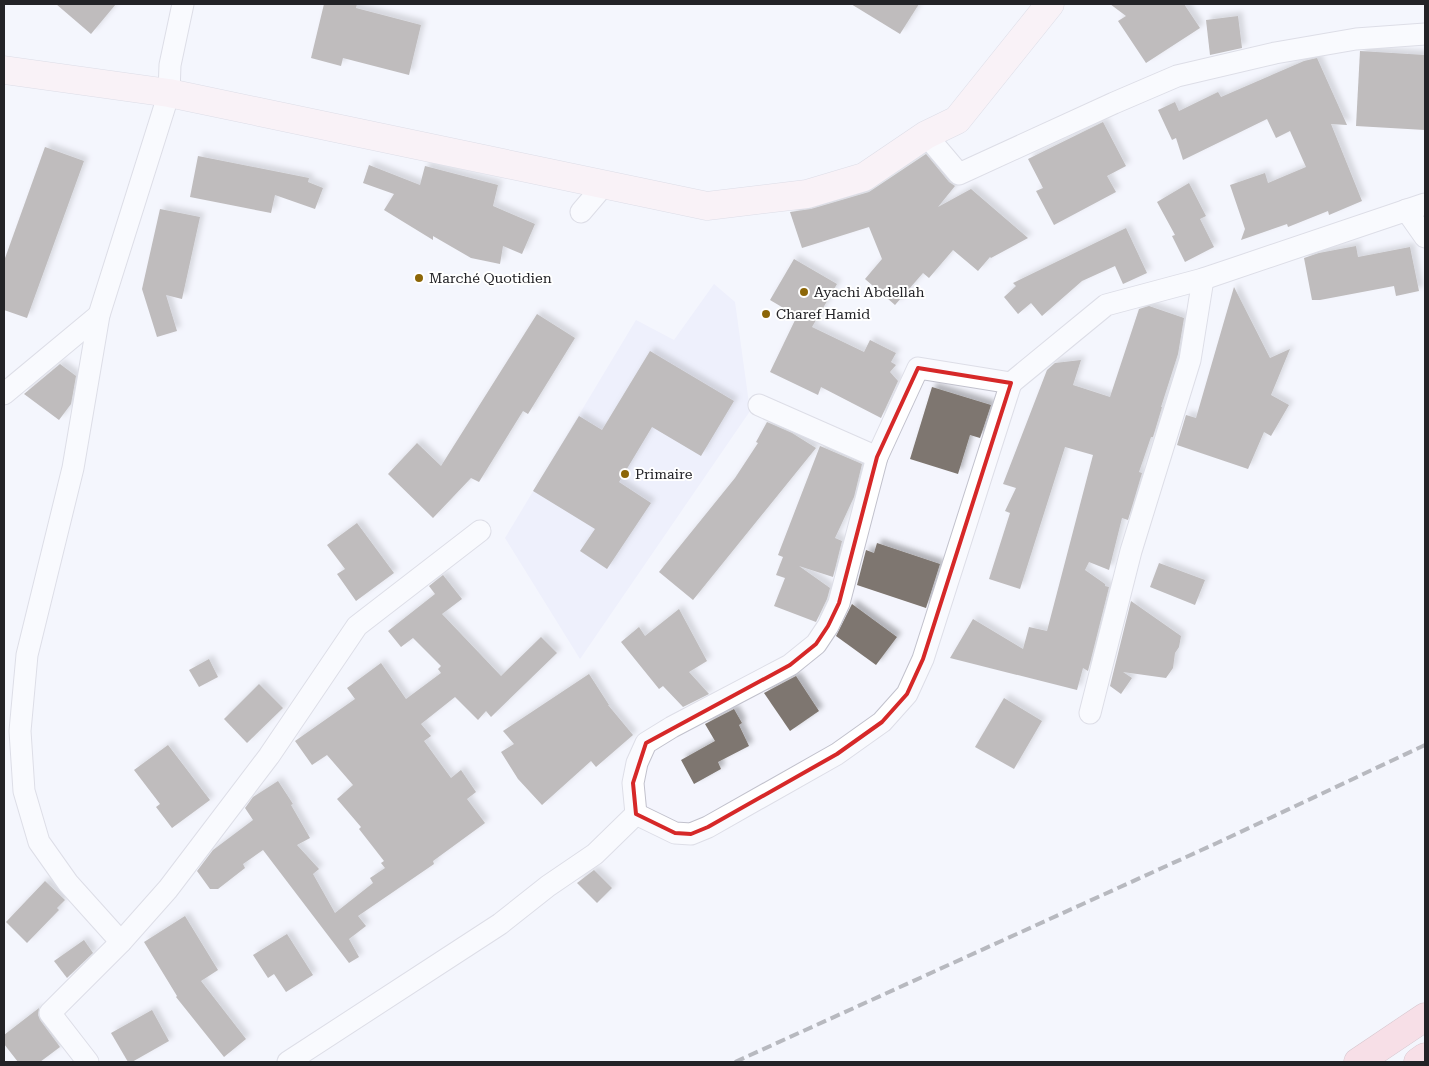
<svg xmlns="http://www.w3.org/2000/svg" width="1429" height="1066" viewBox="0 0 1429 1066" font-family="'Roboto Serif',serif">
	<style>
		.built { fill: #e6e8fa }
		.building { fill: #7e766f; filter: url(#shadow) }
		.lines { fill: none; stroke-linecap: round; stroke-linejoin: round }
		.street-casing { stroke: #c1c1cc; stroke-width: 23 }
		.secondary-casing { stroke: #c1c1cc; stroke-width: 29 }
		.highway-casing { stroke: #af8c93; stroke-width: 29 }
		.street { stroke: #fff; stroke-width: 21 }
		.secondary { stroke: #feedf0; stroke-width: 28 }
		.highway { stroke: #fbc4cd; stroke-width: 28 }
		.rail { stroke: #6e6f74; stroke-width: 4; stroke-dasharray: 10 5; stroke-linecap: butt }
		.marked { fill: none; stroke: #d62828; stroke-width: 4; stroke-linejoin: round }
		.poi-dot { fill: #8c6607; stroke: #fff; stroke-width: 2 }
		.labels { text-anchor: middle; stroke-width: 4; stroke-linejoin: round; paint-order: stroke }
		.poi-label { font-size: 14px; fill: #232327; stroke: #fff; text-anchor: start }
	</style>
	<defs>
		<filter id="shadow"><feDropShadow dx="4.5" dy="-4.5" stdDeviation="2.5" flood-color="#0004"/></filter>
	</defs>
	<rect width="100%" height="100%" fill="#f4f5fd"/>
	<polygon class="built" points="714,284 735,302 750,411 580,659 505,538 636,320 674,340"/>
	<g class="building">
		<polygon points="56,4 116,4 91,34"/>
		<polygon points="324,4 357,4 356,8 421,25 409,75 343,58 341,66 311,58"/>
		<polygon points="851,4 919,4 900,34"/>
		<polygon points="1110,4 1184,4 1200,28 1146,63 1118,21 1126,16"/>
		<polygon points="1238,16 1242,48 1210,55 1206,20"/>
		<polygon points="1360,51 1425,55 1425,130 1356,126"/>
		<polygon points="1317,58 1347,125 1331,124 1362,201 1329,215 1328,211 1288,227 1287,224 1241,240 1245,229 1230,185 1265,173 1268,183 1306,167 1290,131 1276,138 1267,119 1183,160 1176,138 1172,140 1158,110 1175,102 1179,111 1218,92 1221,97 1304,61"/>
		<polygon points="1103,122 1126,166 1107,176 1116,192 1054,225 1036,191 1043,188 1028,159"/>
		<polygon points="45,147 84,161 27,318 4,310 4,261"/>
		<polygon points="926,154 949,182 955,186 938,207 971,189 1028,238 991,258 990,257 978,271 953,250 929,278 923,273 895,305 865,279 882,259 869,227 802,248 790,212 811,209 869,192"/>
		<polygon points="198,156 309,178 308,182 323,188 315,209 275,195 271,213 190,197"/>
		<polygon points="369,165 420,185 425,166 498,185 493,206 535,224 522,254 503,246 500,264 471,258 433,236 433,240 384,210 394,194 363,183"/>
		<polygon points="1189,183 1206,216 1200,219 1214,247 1185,262 1172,236 1175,235 1157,202"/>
		<polygon points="160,209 200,217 182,299 166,295 177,331 157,337 142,289"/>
		<polygon points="1126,228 1147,273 1123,284 1115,266 1082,281 1042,316 1031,303 1018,314 1004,297 1016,286 1013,283"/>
		<polygon points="1356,246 1358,257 1410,247 1419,291 1396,296 1394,286 1320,300 1312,300 1304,258 1319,253"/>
		<polygon points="794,259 837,284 812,327 864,352 870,340 896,353 891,362 896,365 890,372 898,381 881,418 821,387 818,395 770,372 797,316 770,300"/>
		<polygon points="1234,287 1270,358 1290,349 1271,395 1289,405 1271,436 1264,432 1248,469 1177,445 1186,415 1196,418"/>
		<polygon points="1149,306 1184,318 1178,354 1161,407 1162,407 1153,437 1151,437 1139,472 1142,473 1128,520 1122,518 1109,570 1089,562 1085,570 1105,584 1105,586 1109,587 1088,671 1083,668 1077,690 950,658 973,619 1023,649 1029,627 1047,631 1093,455 1065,447 1020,589 989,579 1010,513 1005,511 1016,488 1003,484 1047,370 1055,363 1081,360 1073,385 1110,397 1139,309"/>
		<polygon points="537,314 575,338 528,414 523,411 479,482 471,478 433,518 388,474 417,443 441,466"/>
		<polygon points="650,351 734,401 701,456 652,427 619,482 651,503 607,569 580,551 595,529 533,491 579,416 602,430"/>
		<polygon points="60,364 76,376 71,404 59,420 24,394"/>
		<polygon points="932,387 991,405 980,438 970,435 958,474 910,459"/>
		<polygon points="767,422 792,433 816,448 693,600 659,572 735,478 758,443 756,442"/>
		<polygon points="820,446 862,464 854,497 835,538 842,541 833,577 799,566 830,588 827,599 816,622 774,606 785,578 776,575 783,557 778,555"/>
		<polygon points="357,523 394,573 356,601 337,574 345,569 327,545"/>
		<polygon points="877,543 940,564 926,608 857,585 866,550 874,553"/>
		<polygon points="1159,563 1205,580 1195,605 1150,587"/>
		<polygon points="443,575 462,599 442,614 501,676 541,637 557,653 491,717 486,711 478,720 455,697 421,724 431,736 424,741 451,778 461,770 476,792 467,799 485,823 433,861 434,864 358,916 366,926 349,939 359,957 349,963 263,850 243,864 245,868 218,889 210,889 197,871 213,850 253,820 245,808 253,797 278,781 293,804 291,805 310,838 297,845 319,869 313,874 335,913 373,883 370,878 385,868 381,863 384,861 359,829 361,827 337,799 353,785 327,755 312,765 295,741 355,699 347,688 381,663 406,699 441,673 438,669 441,666 413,638 401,647 388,631 435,594 429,586"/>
		<polygon points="1131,601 1181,636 1179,647 1175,653 1173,668 1166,678 1123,672 1132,678 1121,694 1110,686"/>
		<polygon points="852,604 897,637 876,665 836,636"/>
		<polygon points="679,609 707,661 689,672 709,694 683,707 663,686 659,689 621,642 639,627 645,636"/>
		<polygon points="209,659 218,677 199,687 189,670"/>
		<polygon points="589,674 609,705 608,705 633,735 596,767 591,761 542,805 518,779 501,752 514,744 503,731"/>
		<polygon points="796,676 819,711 790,731 764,693"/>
		<polygon points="259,684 283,708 247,743 224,719"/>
		<polygon points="1004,698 1042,721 1014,769 975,747"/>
		<polygon points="734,709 742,723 739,725 749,746 718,762 721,769 694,784 681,760 715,741 705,724"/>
		<polygon points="168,745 210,800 172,828 156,807 160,804 134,770"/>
		<polygon points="594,870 612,888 597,903 577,883"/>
		<polygon points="45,881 65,900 57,908 59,910 27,943 6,922"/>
		<polygon points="185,916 218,970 201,981 246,1039 224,1057 176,997 177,996 144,942"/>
		<polygon points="287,934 313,975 286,992 274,974 268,978 253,955"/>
		<polygon points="84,940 93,953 67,978 54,961"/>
		<polygon points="39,1008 38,1015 40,1020 60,1047 40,1062 18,1062 4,1044 4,1035"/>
		<polygon points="152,1010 169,1041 132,1062 128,1062 111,1033"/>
	</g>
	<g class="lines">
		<defs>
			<g id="street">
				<polyline points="926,135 959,174 1114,103 1177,76 1275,53 1356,39 1425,34"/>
				<polyline points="1406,210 1425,237"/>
				<polyline points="581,212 604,185"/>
				<polyline points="4,394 99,315"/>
				<polyline points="759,405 877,457"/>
				<polyline points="1090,713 1131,551 1190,360 1203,279"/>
				<polyline points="636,814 633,783 637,763 646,743 672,727 790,665 816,644 828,626 839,603 877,457 918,368 1011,383 1106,305 1203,279 1425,204"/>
				<polyline points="121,942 68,883 39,842 24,791 20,731 27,655 73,468 99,315 169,93 170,65 183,4"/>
				<polyline points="88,1062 50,1013 121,942 168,889 269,756 357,626 480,531"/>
				<polyline points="288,1062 500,924 548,886 595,854 636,814 675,833 691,834 708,827 837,754 882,722 907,694 923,659 1011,383"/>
			</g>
			<polyline id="secondary" points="4,70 169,93 707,206 807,194 864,177 926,135 957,120 1050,4"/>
			<g id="highway">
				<polyline points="1358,1062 1425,1017"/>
				<polyline points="1418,1062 1425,1057"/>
			</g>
		</defs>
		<use href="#street" class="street-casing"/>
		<use href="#secondary" class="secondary-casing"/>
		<use href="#highway" class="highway-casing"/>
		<use href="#street" class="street"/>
		<use href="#secondary" class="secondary"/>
		<use href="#highway" class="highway"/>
		<polyline class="rail" points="735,1062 1217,843 1425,745"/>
	</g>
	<path d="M0 0H1429V1066H0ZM918,368L1011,383L923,659L907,694L882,722L837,754L708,827L691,834L675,833L636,814L633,783L646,743L790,665L816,644L828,626L839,603L877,457Z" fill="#f4f5fd" fill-opacity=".55" fill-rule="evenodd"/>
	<path class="marked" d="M918,368L1011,383L923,659L907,694L882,722L837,754L708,827L691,834L675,833L636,814L633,783L646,743L790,665L816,644L828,626L839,603L877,457Z"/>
	<g class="poi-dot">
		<circle cx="419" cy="278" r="5"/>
		<circle cx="804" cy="292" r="5"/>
		<circle cx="766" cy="314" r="5"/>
		<circle cx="625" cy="474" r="5"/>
	</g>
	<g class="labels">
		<g class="poi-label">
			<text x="429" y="283">Marché Quotidien</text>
			<text x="814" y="297">Ayachi Abdellah</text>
			<text x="776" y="319">Charef Hamid</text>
			<text x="635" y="479">Primaire</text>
		</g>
	</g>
	<rect width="1429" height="1066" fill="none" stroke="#232327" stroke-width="10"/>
</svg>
